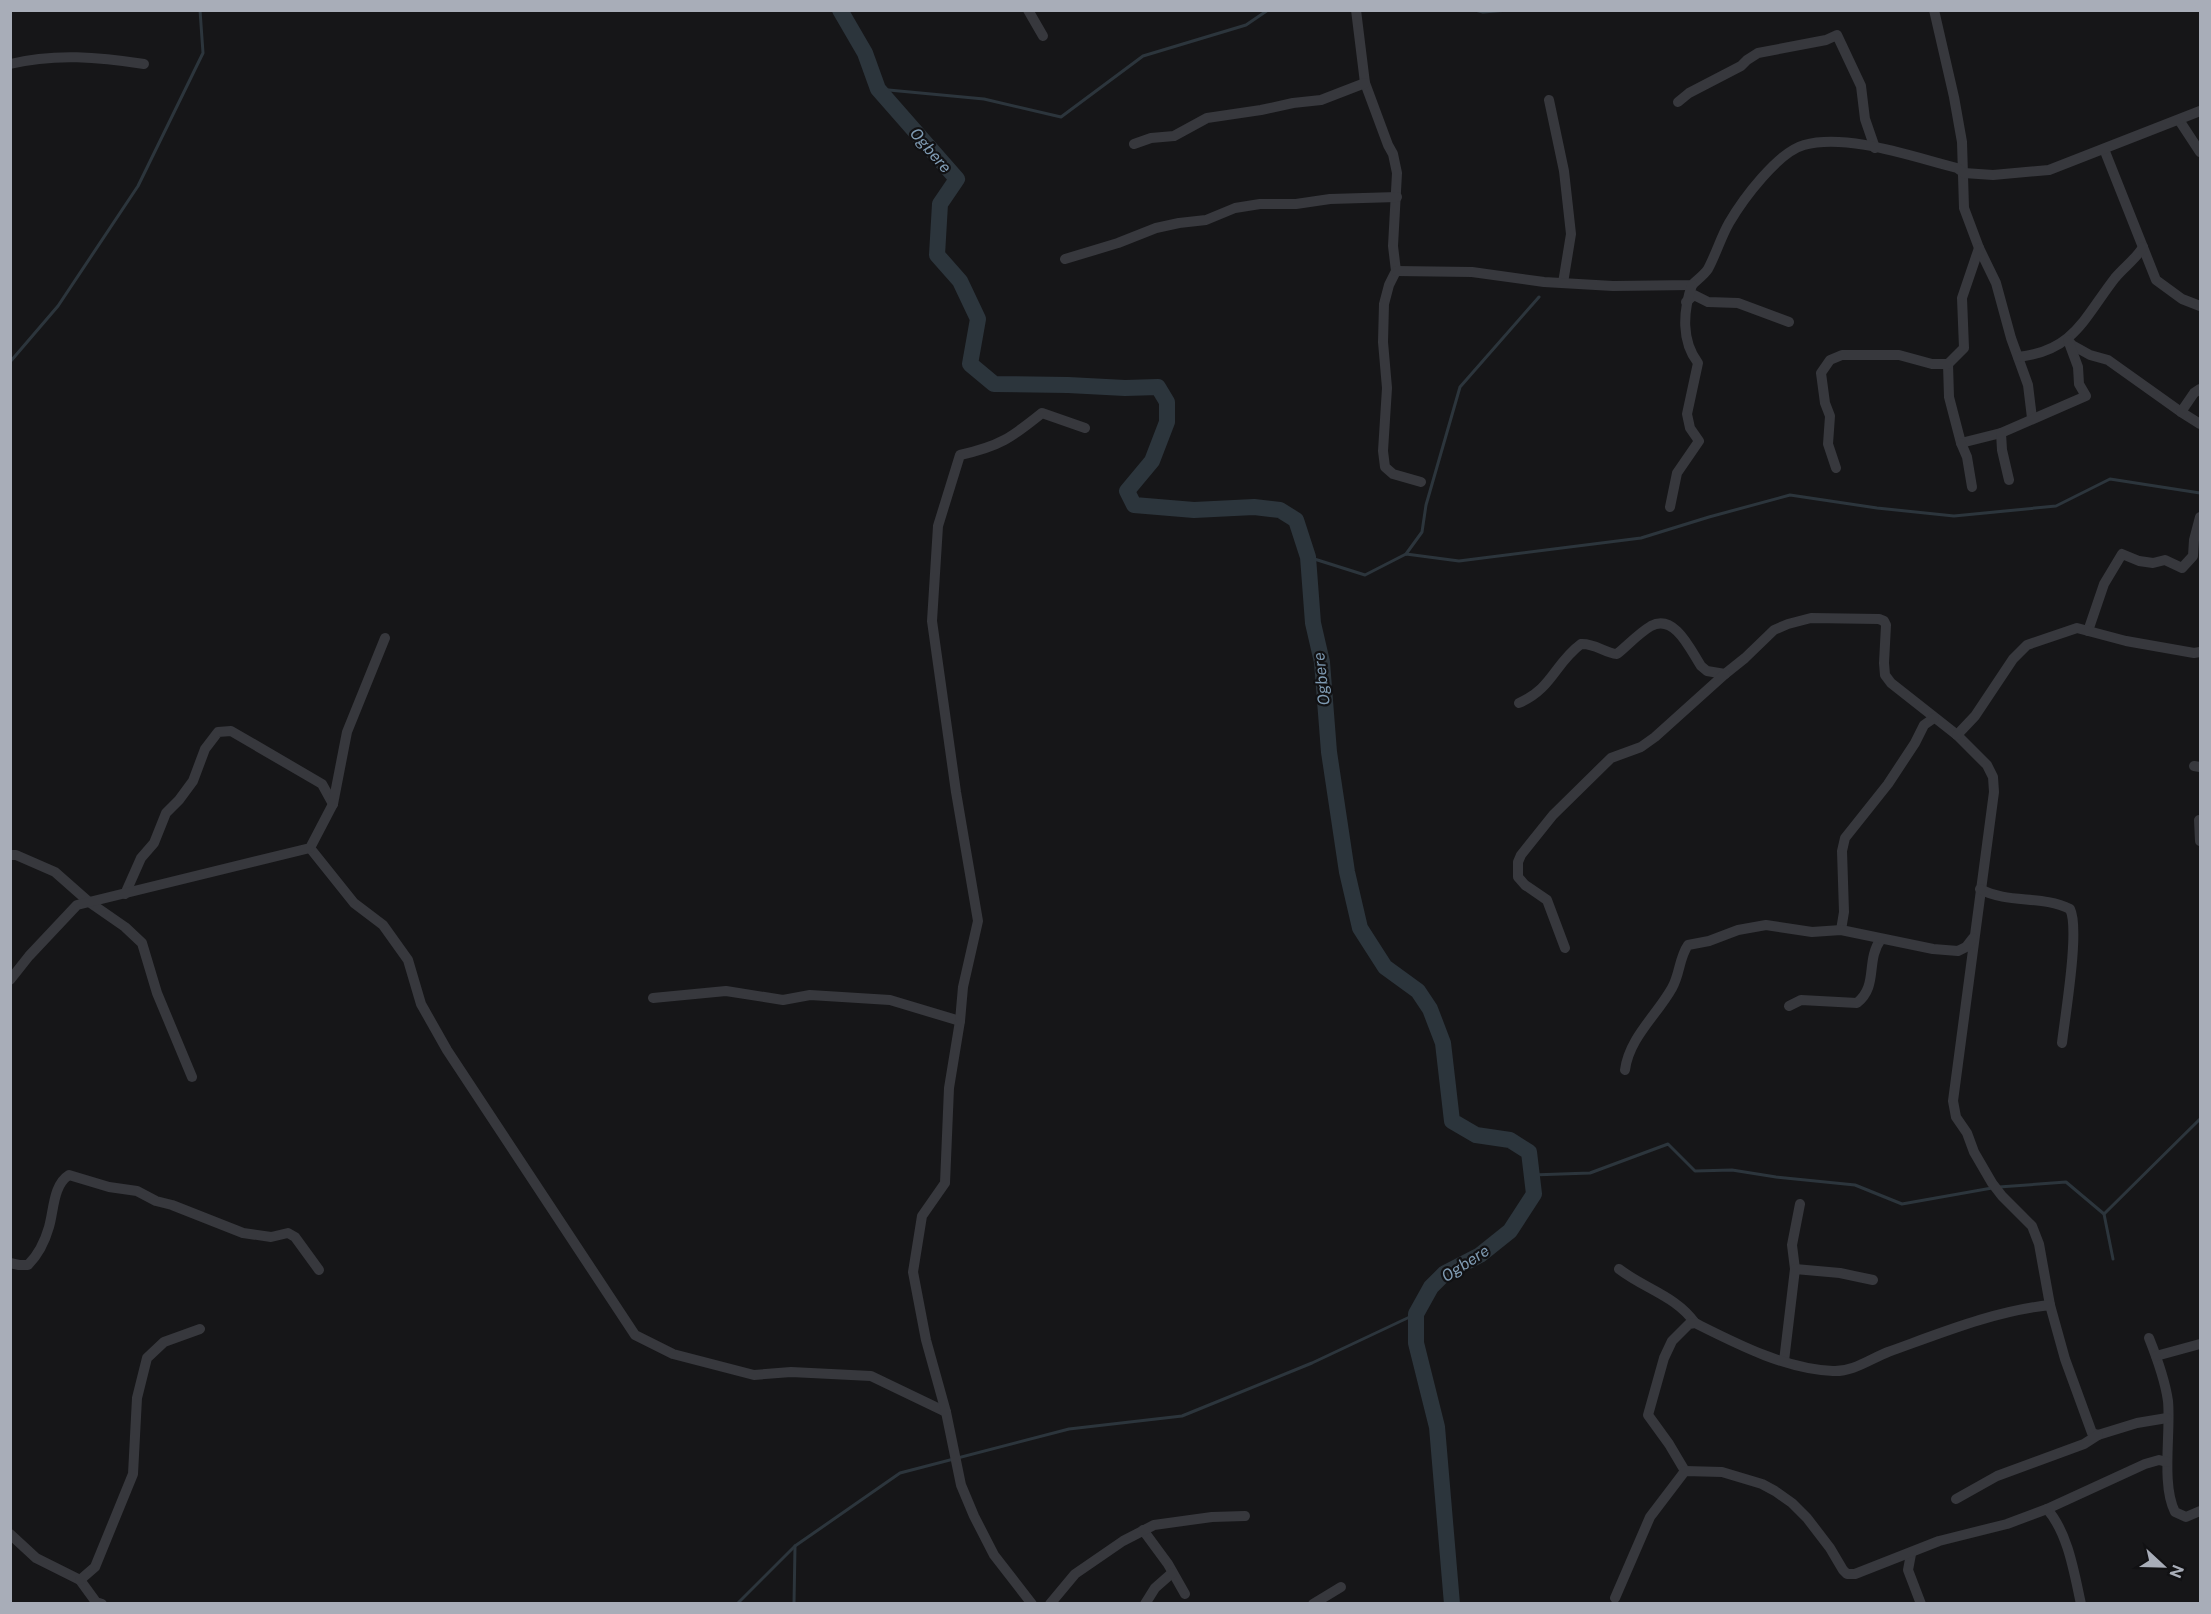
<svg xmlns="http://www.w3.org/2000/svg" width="2211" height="1614" viewBox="0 0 2211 1614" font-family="'Public Sans',sans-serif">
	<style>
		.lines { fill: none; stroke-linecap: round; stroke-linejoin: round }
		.stream { stroke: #2c353c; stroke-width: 3 }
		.river { stroke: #2c353c; stroke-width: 16 }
		.minor { stroke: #37383d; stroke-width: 10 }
		.labels { text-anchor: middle; stroke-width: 4.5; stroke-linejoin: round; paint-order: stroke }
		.water-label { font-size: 16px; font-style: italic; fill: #7f9bb3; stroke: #111113 }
	</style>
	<rect width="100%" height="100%" fill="#161618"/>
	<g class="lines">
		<g class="stream">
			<polyline points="1475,10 1483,12 1509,10"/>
			<polyline points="878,89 984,99 1061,117 1143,56 1246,25 1268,10"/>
			<polyline points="10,362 58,306 138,186 203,53 200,10"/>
			<polyline points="1406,554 1422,532 1426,505 1460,387 1539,297"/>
			<polyline points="1308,557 1365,575 1406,554 1459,561 1641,538 1709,517 1790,495 1877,508 1954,516 2056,506 2110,479 2200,493"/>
			<polyline points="1532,1175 1590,1173 1668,1144 1695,1171 1732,1170 1776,1177 1855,1185 1902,1204 1992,1188"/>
			<polyline points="1999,1187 2066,1182 2104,1214 2113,1259"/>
			<polyline points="2104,1214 2200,1119"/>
			<polyline points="737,1604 795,1546 900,1473 1069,1429 1182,1416 1312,1363 1416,1314"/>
			<polyline points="794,1604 795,1546"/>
		</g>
		<polyline class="river" points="840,10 865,53 878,89 957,179 940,204 937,255 960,281 978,319 970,364 994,384 1068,385 1125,388 1158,387 1167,402 1167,422 1152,461 1127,491 1134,505 1194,510 1254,507 1280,510 1296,520 1308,557 1313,623 1322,662 1329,752 1347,872 1360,928 1385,967 1418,991 1430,1009 1443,1043 1452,1121 1476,1135 1510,1140 1529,1152 1534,1194 1510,1231 1480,1255 1445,1273 1431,1287 1416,1314 1416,1343 1437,1427 1452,1604"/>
		<g class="minor">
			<polyline points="1028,10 1043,36"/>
			<polyline points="1356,10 1365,83 1388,145 1393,154 1397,173 1393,246 1396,271 1389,285 1384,304 1383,342 1387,388 1383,451 1385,467 1393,474 1421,482"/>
			<polyline points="1934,10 1954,97 1962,142 1964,208 1979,248 1996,283 2011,338 2028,385 2032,418"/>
			<path d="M10,64C55,53 99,57 144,64"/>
			<polyline points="1549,100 1564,171 1571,234 1563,283"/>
			<polyline points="1678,102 1689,93 1741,66 1747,60 1758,53 1826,40 1837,35 1861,86 1865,119 1875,148"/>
			<polyline points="2179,120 2200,152"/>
			<polyline points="1134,144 1151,138 1174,136 1207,118 1261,110 1293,103 1321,100 1365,83"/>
			<polyline points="2104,149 2156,280 2182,299 2200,306"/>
			<polyline points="1065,259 1118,243 1156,228 1179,223 1206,220 1235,208 1260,204 1296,204 1330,199 1397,197"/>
			<path d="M1396,271L1472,272L1544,282L1613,286L1692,285C1697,280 1704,275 1708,269C1716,254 1721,237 1729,223C1743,199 1778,152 1804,145C1847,133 1913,157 1957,168L1964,173L1993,175L2049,170L2200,111"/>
			<polyline points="1686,302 1694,295 1708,302 1738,303 1789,322"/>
			<polyline points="2068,340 2072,345 2090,355 2108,360 2181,412"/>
			<path d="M2018,357C2074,351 2084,318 2115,278C2124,267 2135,260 2143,247"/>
			<polyline points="1948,364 1949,397 1961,443 2001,433"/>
			<polyline points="2200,389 2194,393 2181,412 2200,424"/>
			<polyline points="1961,443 1967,457 1972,487"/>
			<polyline points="1836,468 1828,444 1830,416 1825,403 1821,373 1830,360 1842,355 1899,355 1932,364 1948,364 1964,348 1962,298 1979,248"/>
			<polyline points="2009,480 2002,450 2001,433 2086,396 2079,384 2078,367 2068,340"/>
			<path d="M1670,507L1677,473L1699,441L1690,428L1687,414L1698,363C1681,341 1683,311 1692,285"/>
			<polyline points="2088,631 2104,584 2122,554 2139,561 2153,563 2165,560 2182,568 2193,556 2194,540 2200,517"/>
			<path d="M1519,703C1552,689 1555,663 1581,644C1595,643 1604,653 1617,654C1628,645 1639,633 1651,626C1675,613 1691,651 1701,666L1707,671L1725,674L1745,658L1774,630L1788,624L1811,618L1879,619L1884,621L1886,625L1884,663L1885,675L1891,683L1957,735L1987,765L1993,777L1994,792L1953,1101L1956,1117L1967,1133L1974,1152L1992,1183L2002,1196L2032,1226L2039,1244L2050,1305"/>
			<polyline points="1957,735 1975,716 2013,659 2027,645 2077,628 2126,641 2194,653 2200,652"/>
			<polyline points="2194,766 2200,767"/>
			<polyline points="2199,820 2200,841"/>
			<polyline points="310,848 354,903 383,925 408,960 421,1004 447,1050 635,1335 673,1354 754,1375 791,1372 871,1376 946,1412"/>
			<polyline points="10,855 16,855 55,872 89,902 125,927 142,943 157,993 192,1077"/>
			<path d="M1980,889C2008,904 2042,895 2070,909C2080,929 2065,1016 2062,1043"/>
			<polyline points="125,894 141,858 154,843 166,813 179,800 193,781 205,749 218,732 231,731 322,784 333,804"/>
			<polyline points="1841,930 1844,912 1842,851 1845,838 1888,784 1915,743 1924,725 1934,718"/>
			<polyline points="1565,948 1547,900 1525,885 1518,877 1518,862 1521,855 1553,815 1611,758 1641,747 1655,737 1725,674"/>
			<polyline points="10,980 29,956 77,905 310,848 333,804 347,732 385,638"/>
			<polyline points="653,998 726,991 783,1000 810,995 890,1000 960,1021"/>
			<path d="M1789,1006L1801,1000L1857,1003C1879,985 1865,961 1881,939"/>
			<path d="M1625,1070C1629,1038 1657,1015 1672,988C1680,974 1679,958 1688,945L1709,941L1738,930L1766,925L1812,932L1841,930L1933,949L1958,951L1966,947L1973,938"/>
			<path d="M10,1263L19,1265H28C39,1254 45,1241 49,1227C54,1210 53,1185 69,1175L109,1187L137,1191L156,1201L172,1205L243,1233L271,1237L288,1233L295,1237L319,1270"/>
			<path d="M1619,1269C1645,1289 1676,1296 1695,1323"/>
			<polyline points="1795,1269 1792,1245 1800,1204"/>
			<path d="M2149,1338C2157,1358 2165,1380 2168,1401C2171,1432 2161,1485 2175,1512L2186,1517L2200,1511"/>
			<polyline points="2156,1356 2200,1344"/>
			<polyline points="1784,1361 1795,1269 1840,1273 1873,1280"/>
			<path d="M1685,1471L1669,1444L1648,1415L1664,1358L1672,1341L1689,1324L1695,1323C1737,1344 1785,1369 1833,1371C1853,1372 1870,1359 1888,1352C1941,1333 1994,1311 2050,1305L2065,1359L2092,1433L2098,1435L2137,1423L2167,1418"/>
			<polyline points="1956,1499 1997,1476 2084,1444 2098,1435"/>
			<path d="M2047,1509C2068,1533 2074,1572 2081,1604"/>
			<polyline points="1143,1530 1168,1564 1185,1594"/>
			<polyline points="10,1534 36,1558 80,1580 96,1602 102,1604"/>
			<polyline points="1911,1554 1908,1570 1921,1604"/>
			<polyline points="80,1580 95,1567 133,1474 137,1398 147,1358 164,1342 200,1329"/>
			<polyline points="1615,1598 1650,1517 1685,1471 1722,1472 1762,1484 1775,1491 1792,1503 1807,1518 1830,1548 1843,1570 1847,1574 1855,1574 1939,1541 2007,1524 2047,1509 2145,1464 2159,1460 2167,1462"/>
			<path d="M1032,1604L994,1555L974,1516L961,1485L946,1412L926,1340L913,1272L922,1216L945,1183L949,1088L960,1021L963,987L978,921L956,792L932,621L938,526L960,455C1000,446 1011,438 1042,413L1085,428"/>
			<polyline points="1050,1604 1075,1574 1123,1541 1154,1525 1212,1517 1245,1516"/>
			<polyline points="1145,1604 1155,1588 1172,1573"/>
			<polyline points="1313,1604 1341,1587"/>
		</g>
	</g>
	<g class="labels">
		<g class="water-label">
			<text transform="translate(931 150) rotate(49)" y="6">Ogbere</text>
			<text transform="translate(1321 679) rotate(-96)" y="6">Ogbere</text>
			<text transform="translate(1465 1263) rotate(-33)" y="6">Ogbere</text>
		</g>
	</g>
	<rect width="2211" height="1614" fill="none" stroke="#a8adb8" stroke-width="24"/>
	<g transform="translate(2163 1566) rotate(112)" stroke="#111113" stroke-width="4.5" paint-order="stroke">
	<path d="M0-4.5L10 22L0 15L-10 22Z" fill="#a8adb8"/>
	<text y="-9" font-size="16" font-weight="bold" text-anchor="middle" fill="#a8adb8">N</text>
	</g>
</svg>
